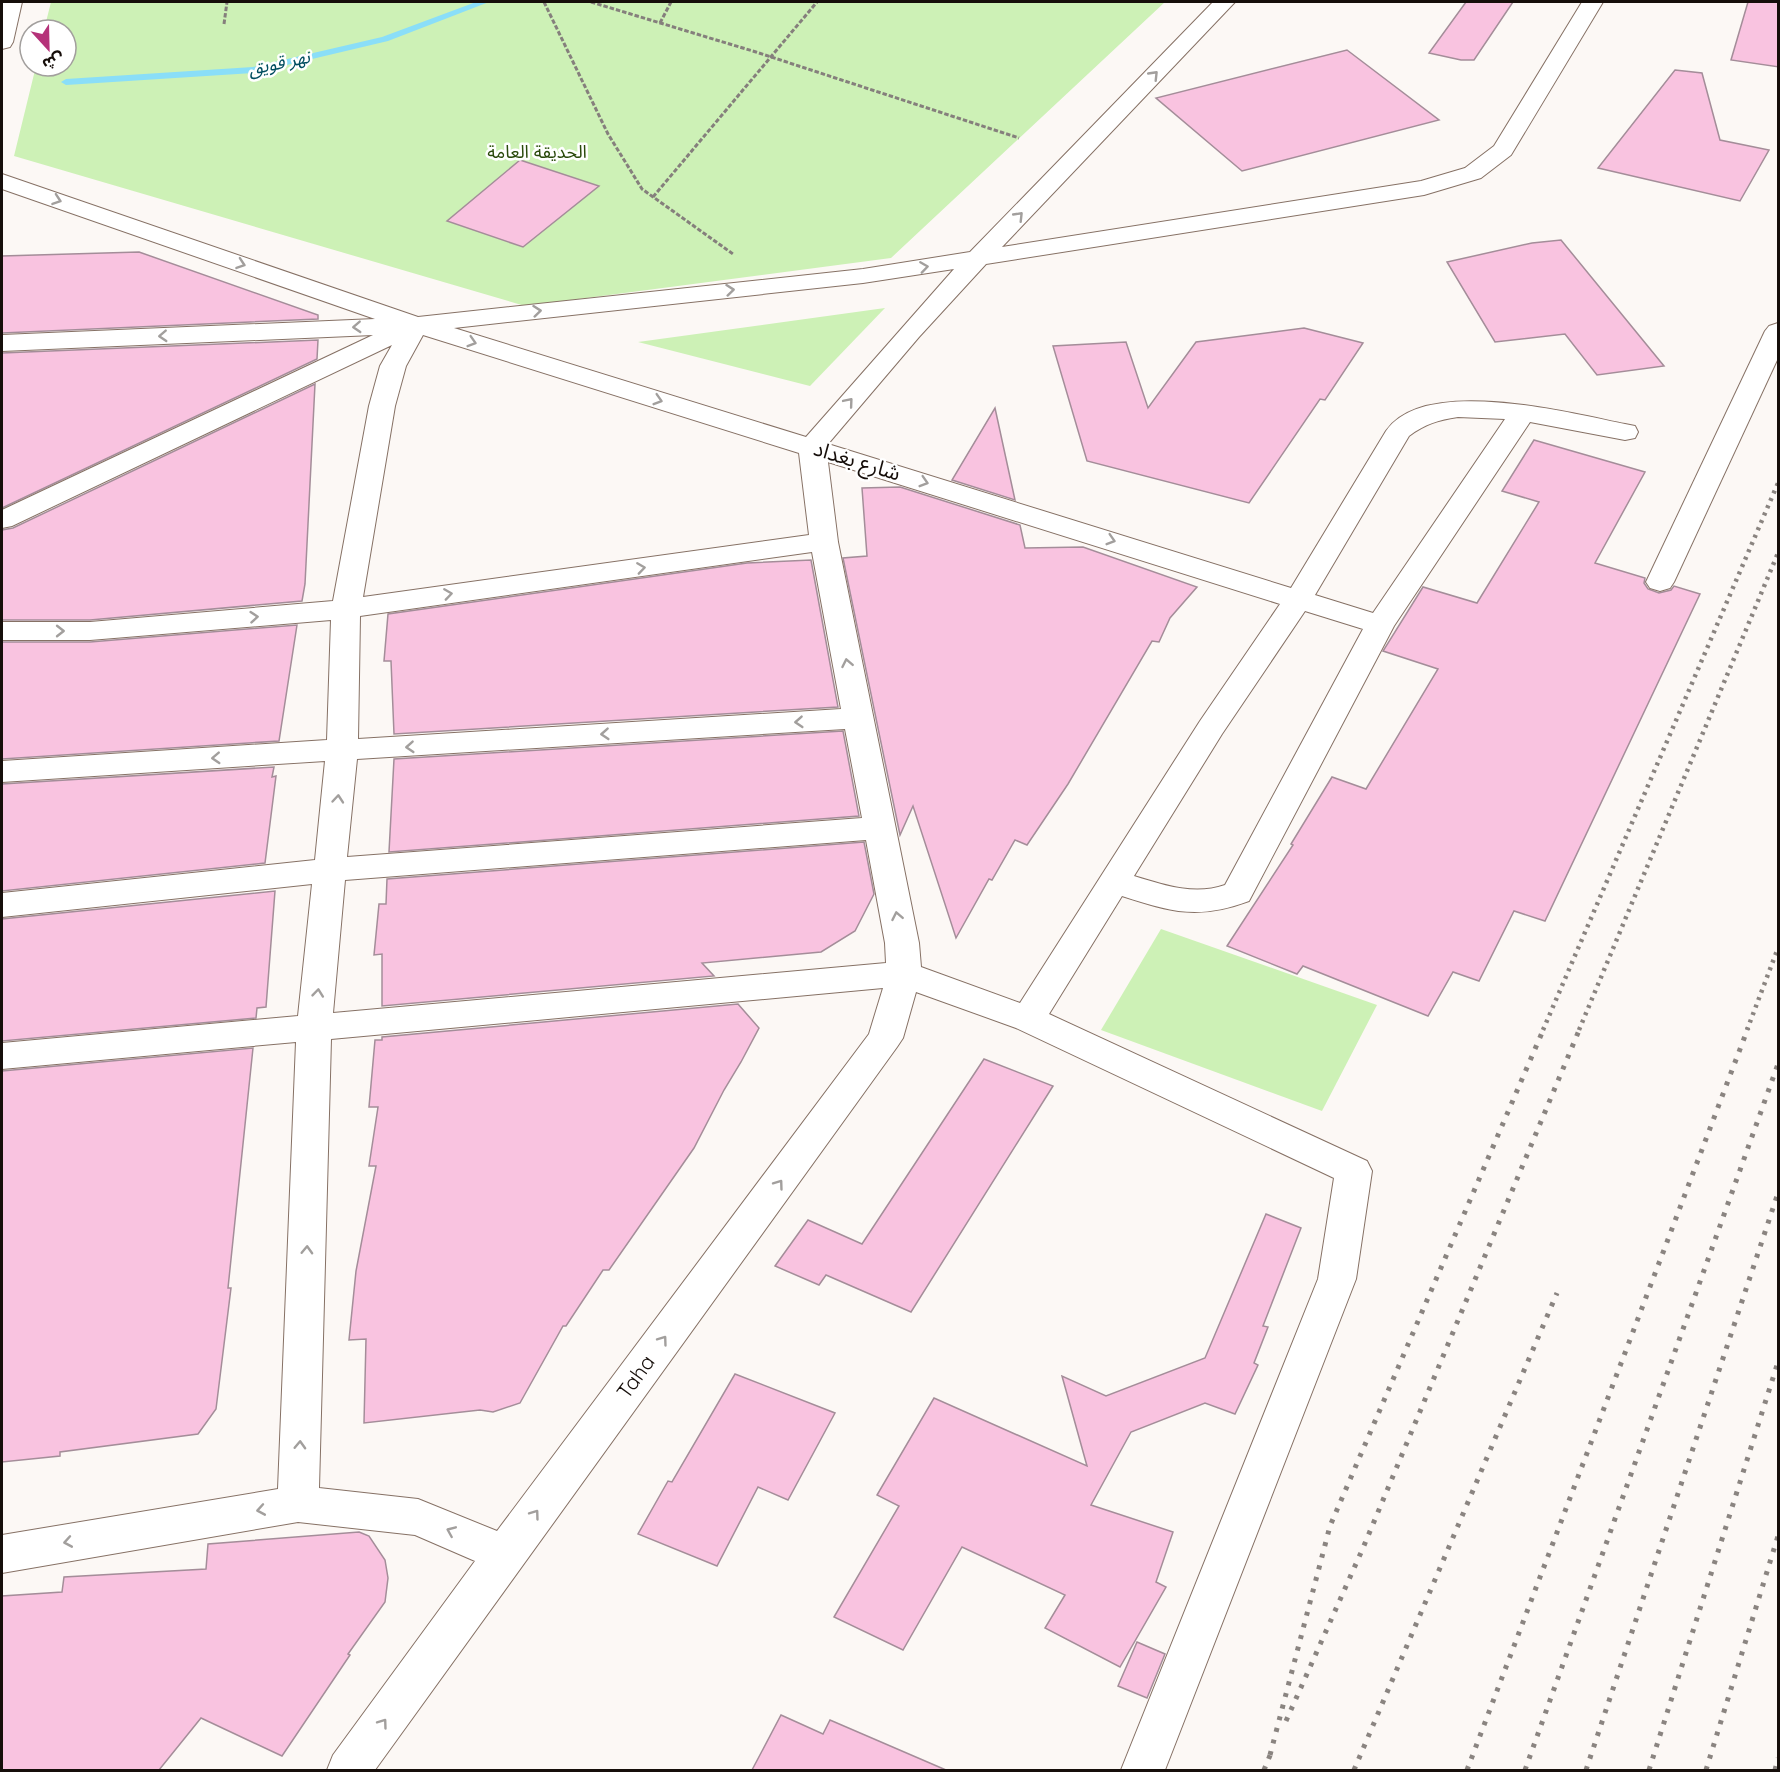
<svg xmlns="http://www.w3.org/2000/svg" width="1780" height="1772" viewBox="0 0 1780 1772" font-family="Quicksand,'Noto Sans Arabic',sans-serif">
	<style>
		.green { fill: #cdf1b6 }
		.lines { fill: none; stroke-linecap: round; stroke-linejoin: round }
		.stream { fill: #8adef8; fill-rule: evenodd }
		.building { fill: #f9c3e0; stroke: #a48d99; stroke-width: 1.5 }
		.minor-casing { stroke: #867165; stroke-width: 2 }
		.major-casing { stroke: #867165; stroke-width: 2 }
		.path { stroke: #857f7c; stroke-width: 3; stroke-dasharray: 4.5 2; stroke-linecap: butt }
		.minor { fill: #fff; fill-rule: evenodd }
		.major { fill: #fff; fill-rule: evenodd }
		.rail-far1 { stroke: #8a8480; stroke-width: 4.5; stroke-dasharray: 3 5; stroke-linecap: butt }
		.rail { stroke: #8a8480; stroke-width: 5; stroke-dasharray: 4 8; stroke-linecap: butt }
		.oneway { stroke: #a29f9d }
		.labels { text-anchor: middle; stroke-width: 5; stroke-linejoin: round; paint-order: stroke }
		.far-water-label { font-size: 18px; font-style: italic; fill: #004d5f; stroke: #fff }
		.far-park-label { font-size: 18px; fill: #2a4a0c; stroke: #fff }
		.street-label { font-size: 21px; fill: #160e0a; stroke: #fff }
	</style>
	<rect width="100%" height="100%" fill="#fcf8f5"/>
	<g class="green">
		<polygon points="51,2 1165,2 891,258 762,275 525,306 14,156 36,66 66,66 66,30 44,30"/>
		<polygon points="885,308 810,386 638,342"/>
		<polygon points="1161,929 1377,1005 1322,1111 1101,1030"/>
	</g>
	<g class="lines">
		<polygon class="stream" points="476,2 489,2 388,41 253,73 66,85 61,82 66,79 253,67 382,37"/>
	</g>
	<g class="building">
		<polygon points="1466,2 1513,2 1474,60 1461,60 1429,53"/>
		<polygon points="1748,2 1779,2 1779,67 1731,60"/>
		<polygon points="1347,50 1439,120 1242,171 1156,98"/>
		<polygon points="1675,70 1702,73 1720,140 1769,150 1740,201 1598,168"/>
		<polygon points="520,160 599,186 523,247 447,221"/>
		<polygon points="1561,240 1664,366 1597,375 1565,334 1495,342 1447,262 1532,243"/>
		<polygon points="139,252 318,315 318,319 2,333 2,256"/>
		<polygon points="1304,328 1363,343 1325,400 1320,399 1249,503 1087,461 1053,346 1126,342 1148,408 1196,342"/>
		<polygon points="318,340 317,359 2,508 2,353"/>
		<polygon points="315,384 305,584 302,601 90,620 2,620 2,530 13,528"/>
		<polygon points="995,408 1015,500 952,480"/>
		<polygon points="1534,440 1645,472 1595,563 1645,578 1644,583 1648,589 1659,593 1671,590 1674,586 1700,594 1545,921 1514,911 1479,981 1453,972 1428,1016 1303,966 1297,974 1227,946 1293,845 1291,844 1332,777 1366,789 1438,669 1383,651 1423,587 1477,603 1539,502 1502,491"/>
		<polygon points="900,487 1020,525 1025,548 1083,547 1197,587 1170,618 1159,642 1152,641 1068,784 1027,845 1015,840 992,880 989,879 956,938 913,806 900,835 843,558 867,556 862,488"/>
		<polygon points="811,560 838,707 394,734 391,661 384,661 388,614 747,563"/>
		<polygon points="297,625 279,741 2,759 2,642 90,642"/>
		<polygon points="843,731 859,816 389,852 394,759"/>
		<polygon points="274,767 272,777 276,776 265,863 2,891 2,784"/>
		<polygon points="864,842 874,894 855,931 821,952 702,963 714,976 382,1006 382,954 374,955 379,904 386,904 387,879"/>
		<polygon points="275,891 266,1007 257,1008 256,1018 2,1041 2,919"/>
		<polygon points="738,1004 759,1028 741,1062 724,1090 694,1148 609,1270 603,1270 566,1326 563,1326 520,1403 493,1412 480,1410 364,1423 366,1339 349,1340 356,1271 376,1166 369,1166 378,1107 369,1107 375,1040 382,1040 382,1037"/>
		<polygon points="253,1048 228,1288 231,1288 216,1409 198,1434 60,1452 60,1456 2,1462 2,1071"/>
		<polygon points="984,1059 1053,1086 911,1312 826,1275 819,1285 775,1266 808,1220 862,1244"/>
		<polygon points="1266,1214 1301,1228 1263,1326 1268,1327 1254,1363 1258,1365 1235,1414 1205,1403 1131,1432 1091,1505 1173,1532 1156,1582 1166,1587 1120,1667 1045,1628 1065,1595 962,1547 903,1650 834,1617 899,1506 877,1495 934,1398 1087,1466 1062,1376 1106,1396 1205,1358"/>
		<polygon points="735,1374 835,1413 788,1500 758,1487 717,1566 638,1534 668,1481 672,1482"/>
		<polygon points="359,1532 369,1536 385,1560 388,1578 385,1602 348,1654 350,1655 282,1756 201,1718 159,1770 2,1770 2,1596 62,1592 64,1577 206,1569 208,1544"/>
		<polygon points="1137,1642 1165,1654 1147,1698 1118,1686"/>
		<polygon points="781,1715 823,1734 830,1720 946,1770 752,1770"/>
	</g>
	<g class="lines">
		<defs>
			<g id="minor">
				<path d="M1213,2H1235L1002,247L1421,181L1465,168L1494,146L1582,2H1603L1511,155L1481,178L1424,195L986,264L919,337L828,444L1291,588L1386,431C1424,375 1569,413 1625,424L1635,426L1638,432L1635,438L1625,440L1530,422L1394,626L1249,901C1198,920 1172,912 1122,896L1049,1014L1367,1161L1372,1171L1356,1279L1165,1770H1121L1318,1279L1334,1178L1016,1028L916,992L903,1038L897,1047L375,1770H327L333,1755L475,1561L415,1535L298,1522L2,1573V1535L278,1489L296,1042L2,1069V1043L298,1016L312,884L2,917V893L315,860L325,761L2,782V761L327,740L331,620L90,640H2V622H90L333,601L369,406L380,366L392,345L12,526L2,528V510L373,335L2,351V335L375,319L2,189V174L418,317L863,269L970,252ZM954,269L806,437L454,328L863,283ZM423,335L799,453L809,535L363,597L395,406L406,366ZM1458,417L1505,419L1373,613L1315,595L1409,436C1425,424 1438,420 1458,417ZM828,462L1280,604L1200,721L1020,1003L921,967L919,943L838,542ZM812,552L841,709L358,739L360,616ZM1305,611L1363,629L1225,885C1194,896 1164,885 1134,876L1222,734ZM845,729L862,818L347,857L357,759ZM866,840L885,943L886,963L333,1013L345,880ZM883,988L869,1034L497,1531L418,1499L319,1488L331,1039Z"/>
				<polygon points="1778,323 1778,358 1674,582 1670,588 1660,591 1650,588 1646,582 1765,331 1769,326"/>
			</g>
			<polygon id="major" points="2,2 22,2 13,42 10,47 2,49"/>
		</defs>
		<use href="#minor" class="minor-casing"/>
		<use href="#major" class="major-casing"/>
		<g class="path">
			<polyline points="544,2 608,134 642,189 733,254"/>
			<polyline points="591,2 756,52 1019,138"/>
			<polyline points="660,23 671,2"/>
			<polyline points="224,24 227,2"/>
			<polyline points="653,197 817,2"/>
		</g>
		<use href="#minor" class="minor"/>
		<use href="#major" class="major"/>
		<g class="rail-far1">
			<polyline points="1543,1030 1778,483"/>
			<polyline points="1579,1030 1778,553"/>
			<polyline points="1747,1030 1778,948"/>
		</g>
		<g class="rail">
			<polyline points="1286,1721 1363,1548 1580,1028"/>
			<polyline points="1270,1755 1330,1526 1544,1028"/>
			<polyline points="1264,1770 1273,1748"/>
			<polyline points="1354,1770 1557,1293"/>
			<polyline points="1467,1770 1748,1028"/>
			<polyline points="1525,1770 1778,1064"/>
			<polyline points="1586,1770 1778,1193"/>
			<polyline points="1649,1770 1778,1362"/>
			<polyline points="1706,1770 1778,1536"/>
			<polyline points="1775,1770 1778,1758"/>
		</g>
	</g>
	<defs><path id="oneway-chevron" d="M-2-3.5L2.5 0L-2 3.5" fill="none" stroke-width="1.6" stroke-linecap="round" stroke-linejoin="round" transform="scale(1.5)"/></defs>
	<g class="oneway">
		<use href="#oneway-chevron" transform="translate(1154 75) rotate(-46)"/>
		<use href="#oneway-chevron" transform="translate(57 200) rotate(19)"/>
		<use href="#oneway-chevron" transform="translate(1019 216) rotate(-46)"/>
		<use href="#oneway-chevron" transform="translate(241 264) rotate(19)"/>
		<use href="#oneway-chevron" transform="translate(924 267) rotate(-8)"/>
		<use href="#oneway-chevron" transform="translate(730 290) rotate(-6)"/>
		<use href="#oneway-chevron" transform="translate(537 311) rotate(-6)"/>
		<use href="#oneway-chevron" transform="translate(357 327) rotate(177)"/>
		<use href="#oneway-chevron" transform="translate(163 336) rotate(177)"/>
		<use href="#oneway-chevron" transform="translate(472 342) rotate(17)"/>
		<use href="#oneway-chevron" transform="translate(658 400) rotate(17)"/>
		<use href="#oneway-chevron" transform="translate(849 402) rotate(-50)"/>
		<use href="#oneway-chevron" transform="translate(924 482) rotate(17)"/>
		<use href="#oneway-chevron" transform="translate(1111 540) rotate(17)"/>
		<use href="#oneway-chevron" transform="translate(641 568) rotate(-8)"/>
		<use href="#oneway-chevron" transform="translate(448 594) rotate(-8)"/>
		<use href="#oneway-chevron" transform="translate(254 617) rotate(-5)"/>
		<use href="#oneway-chevron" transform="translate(60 631)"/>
		<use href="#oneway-chevron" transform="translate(847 663) rotate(-101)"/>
		<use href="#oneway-chevron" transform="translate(799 722) rotate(176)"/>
		<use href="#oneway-chevron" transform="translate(605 734) rotate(176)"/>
		<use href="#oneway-chevron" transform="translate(410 747) rotate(176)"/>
		<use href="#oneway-chevron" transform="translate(216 758) rotate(177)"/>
		<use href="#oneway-chevron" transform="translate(338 799) rotate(-85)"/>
		<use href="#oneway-chevron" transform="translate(897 916) rotate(-101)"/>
		<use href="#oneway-chevron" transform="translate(318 993) rotate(-84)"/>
		<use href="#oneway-chevron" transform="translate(779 1184) rotate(-54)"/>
		<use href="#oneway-chevron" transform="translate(307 1250) rotate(-88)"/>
		<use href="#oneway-chevron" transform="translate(663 1340) rotate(-54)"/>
		<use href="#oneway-chevron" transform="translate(300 1445) rotate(-88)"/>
		<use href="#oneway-chevron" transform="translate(261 1510) rotate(170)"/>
		<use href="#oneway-chevron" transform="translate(535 1514) rotate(-54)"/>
		<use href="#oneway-chevron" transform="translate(451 1531) rotate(-157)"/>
		<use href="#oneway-chevron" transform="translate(68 1542) rotate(170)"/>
		<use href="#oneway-chevron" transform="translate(383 1723) rotate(-54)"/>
	</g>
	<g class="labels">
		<g class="far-water-label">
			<text transform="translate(279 63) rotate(-12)" y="6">نهر قويق</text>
		</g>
		<g class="far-park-label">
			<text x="537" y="158">الحديقة العامة</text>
		</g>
		<g class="street-label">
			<text transform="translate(857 461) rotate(17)" y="7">شارع بغداد</text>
			<text transform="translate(636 1377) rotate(-54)" y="7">Taha</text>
		</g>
	</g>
	<rect width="1780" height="1772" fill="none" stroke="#160e0a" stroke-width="6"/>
	<g transform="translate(48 48) rotate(158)"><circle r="28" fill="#ffffff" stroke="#a29f9d" stroke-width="1.5"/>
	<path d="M0-4.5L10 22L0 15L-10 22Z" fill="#b53279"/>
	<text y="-9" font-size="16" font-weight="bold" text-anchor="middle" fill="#160e0a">ش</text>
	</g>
</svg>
